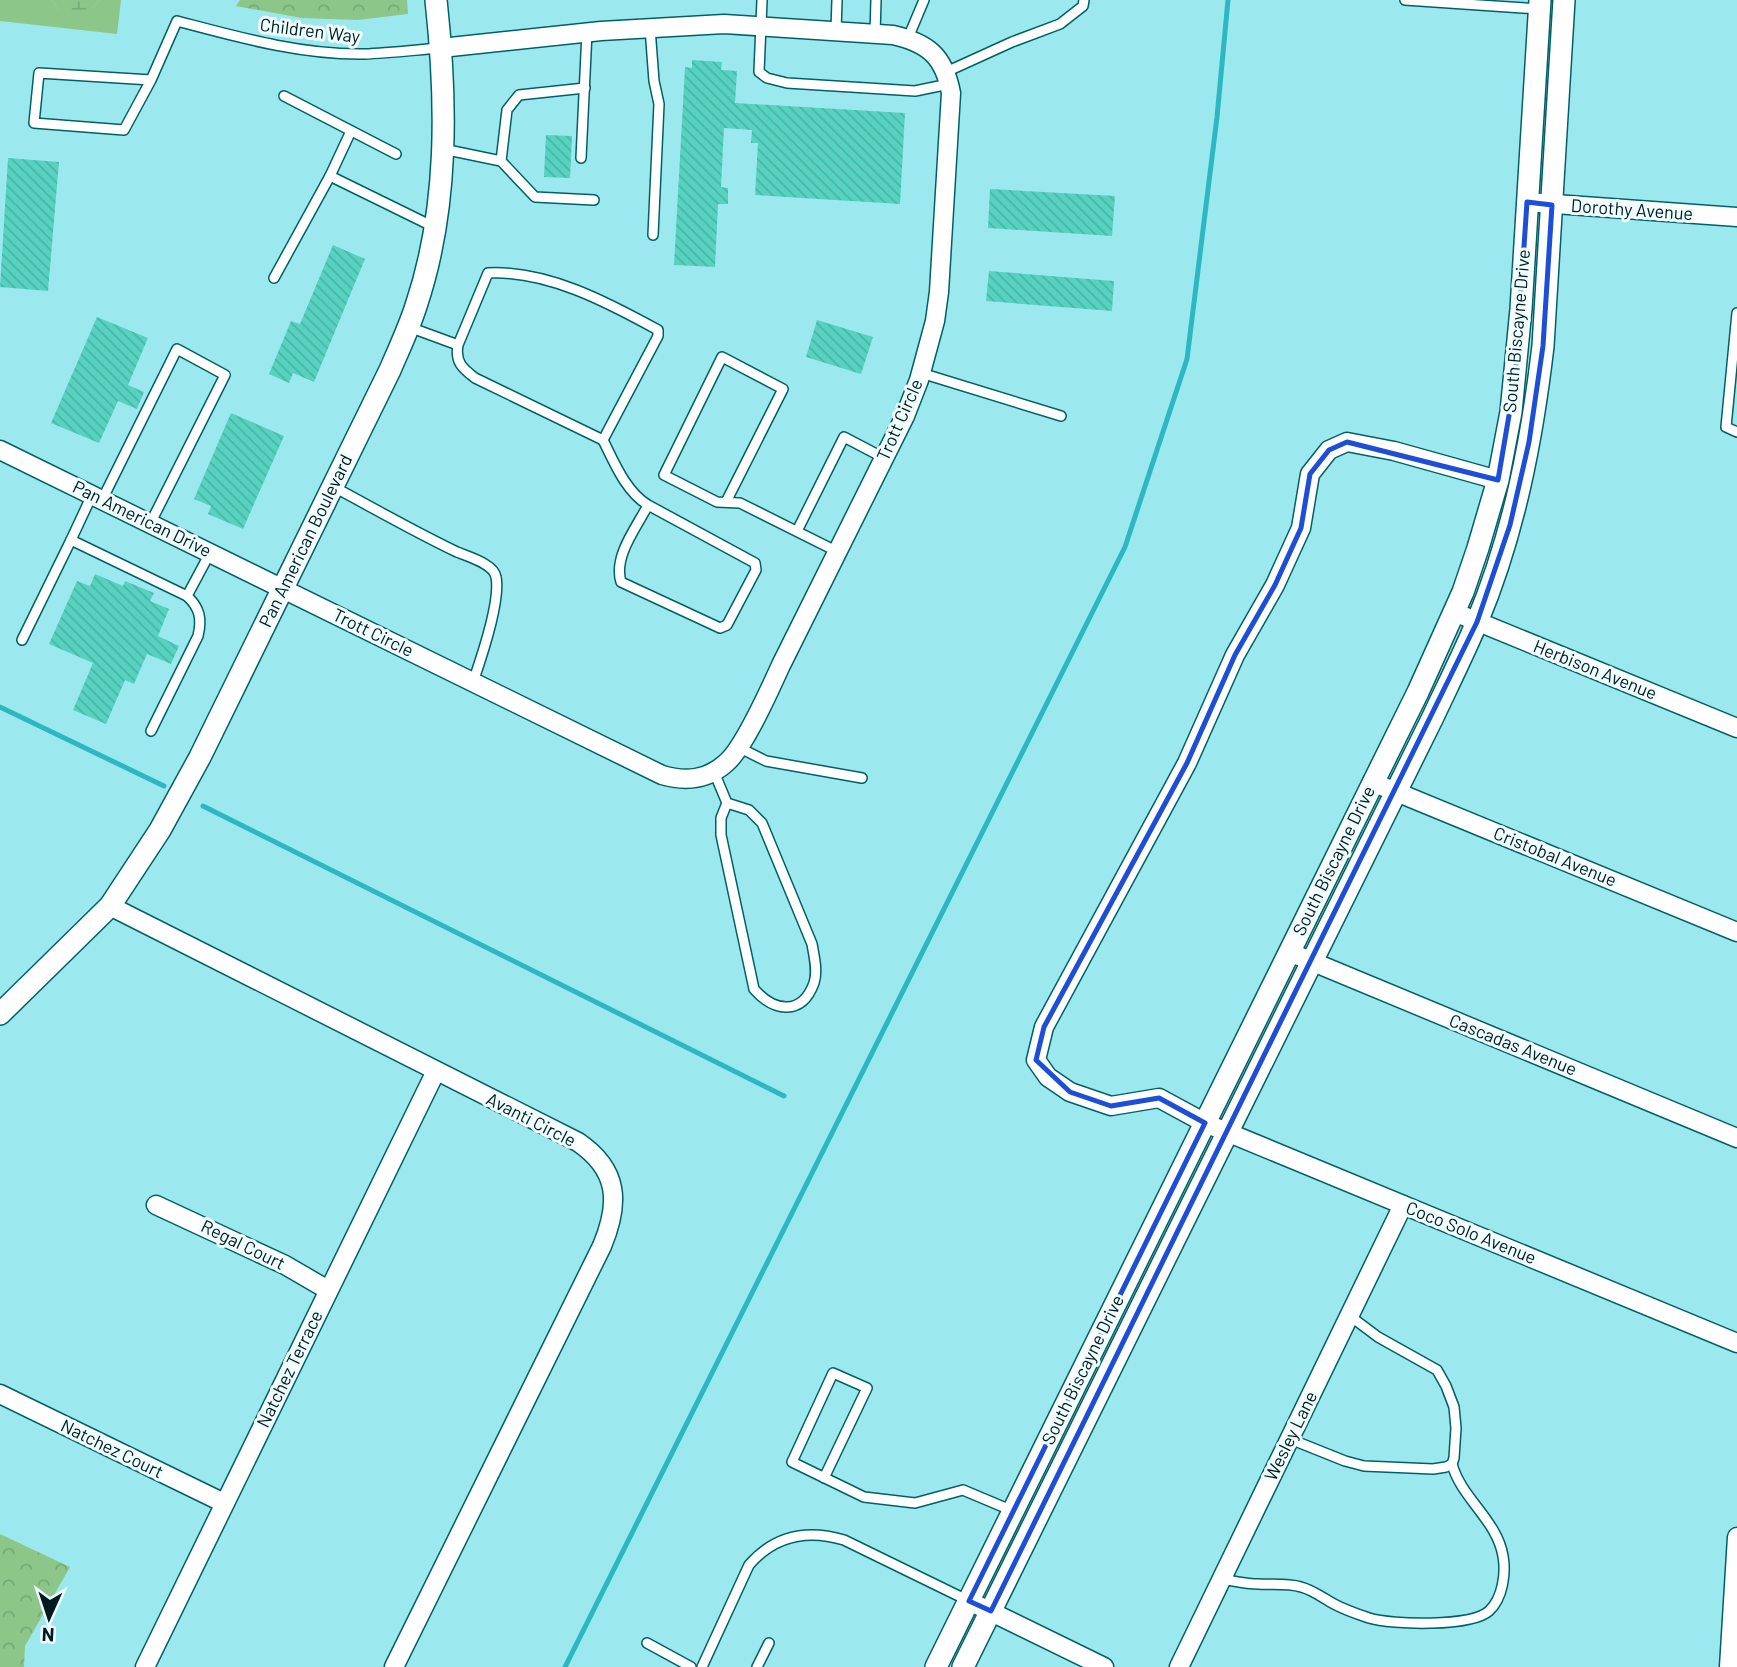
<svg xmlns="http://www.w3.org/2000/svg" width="1737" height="1667" viewBox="0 0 1737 1667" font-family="Barlow,sans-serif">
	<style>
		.grass { fill: #8cc689 }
		.forest { fill: url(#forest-crowns) }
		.wetland { fill: url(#wetland-marsh) }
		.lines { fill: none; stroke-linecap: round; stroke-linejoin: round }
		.stream { stroke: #2db7c2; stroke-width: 5 }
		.building { fill: url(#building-back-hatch) }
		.service-casing { stroke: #006066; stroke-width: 12 }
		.minor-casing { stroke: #006066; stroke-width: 21 }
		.tertiary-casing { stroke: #006066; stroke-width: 24 }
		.service { stroke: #fff; stroke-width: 9 }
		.minor { stroke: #fff; stroke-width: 18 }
		.tertiary { stroke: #fff; stroke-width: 21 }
		.marked { fill: none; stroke: #1d4ed8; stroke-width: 5; stroke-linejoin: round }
		.labels { text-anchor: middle; stroke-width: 6; stroke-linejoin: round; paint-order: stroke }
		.street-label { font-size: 18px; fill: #001b1e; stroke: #effdfe }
	</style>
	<defs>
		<pattern id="forest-crowns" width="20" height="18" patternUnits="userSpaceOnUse" patternTransform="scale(1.75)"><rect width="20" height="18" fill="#8cc689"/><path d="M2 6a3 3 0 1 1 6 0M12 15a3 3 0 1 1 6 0" fill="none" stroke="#77aa76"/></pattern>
		<pattern id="wetland-marsh" width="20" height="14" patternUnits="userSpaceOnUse" patternTransform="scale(1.75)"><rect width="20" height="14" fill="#8cc689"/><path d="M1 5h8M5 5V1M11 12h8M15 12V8" fill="none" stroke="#77aa76"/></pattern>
		<pattern id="building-back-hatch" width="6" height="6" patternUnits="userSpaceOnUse" patternTransform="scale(1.75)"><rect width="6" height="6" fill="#57d2c1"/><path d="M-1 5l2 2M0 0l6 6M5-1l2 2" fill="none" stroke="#4ab4a5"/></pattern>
	</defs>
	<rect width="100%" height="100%" fill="#9ce8ef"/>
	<polygon class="grass" points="0,0 51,0 59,10 92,8 100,0 121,0 117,34 0,21"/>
	<g class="forest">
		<polygon points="240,0 407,0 408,14 358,20 302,18 236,6"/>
		<polygon points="0,1534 70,1567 25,1646 24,1667 0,1667"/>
	</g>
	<polygon class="wetland" points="51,0 100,0 92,8 79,16 59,10"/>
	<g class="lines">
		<g class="stream">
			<polyline points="0,707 164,786"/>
			<polyline points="203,806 784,1096"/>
			<polyline points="565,1667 1125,547 1187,359 1217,117 1228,0"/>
		</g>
	</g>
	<g class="building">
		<polygon points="692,60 722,62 721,70 737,71 735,103 905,113 900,204 755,195 758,143 751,143 752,130 724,128 721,187 728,188 728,204 718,204 715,267 674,265 685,67 692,68"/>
		<polygon points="546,135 572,136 570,178 544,177"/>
		<polygon points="8,158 59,162 48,291 0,287"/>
		<polygon points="990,189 1115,196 1112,236 988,228"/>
		<polygon points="333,245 365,259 314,382 293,373 289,383 269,374 291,321 300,324"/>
		<polygon points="989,271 1114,281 1112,311 986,301"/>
		<polygon points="97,317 148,338 128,385 144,392 137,409 118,401 99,443 51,423"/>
		<polygon points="817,320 873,337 861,374 806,357"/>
		<polygon points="231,413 284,436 243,529 208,514 211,506 194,499"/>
		<polygon points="95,574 123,586 125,581 154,593 150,601 169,609 158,636 179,646 171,664 147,654 134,684 125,680 106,724 73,710 93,663 49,644 77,581 90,586"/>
	</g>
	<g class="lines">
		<defs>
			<g id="service">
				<polyline points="762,0 759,72 767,78 787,83 915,91 949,84"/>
				<polyline points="1405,0 1539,9"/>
				<polyline points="650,28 654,81 659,104 653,235"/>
				<polyline points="836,31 837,0"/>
				<polyline points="875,34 876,0"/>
				<polyline points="908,38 924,0"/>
				<polyline points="946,72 1012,42 1060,24 1083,6 1084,0"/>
				<path d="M151,80L39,73L34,123L124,130L151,80L177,21C238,37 300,55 364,54C389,53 415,50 440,48"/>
				<polyline points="284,96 396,154"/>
				<polyline points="443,149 501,161 535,197 594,200"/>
				<polyline points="581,158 587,32"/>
				<polyline points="501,161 507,110 519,95 585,88"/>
				<polyline points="330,176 351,131"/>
				<polyline points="274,278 330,176 434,227"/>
				<polyline points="1737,313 1726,427 1737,432"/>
				<path d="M409,327L458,345C455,362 462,368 475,378L603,440L658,336V330C607,302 547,270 488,273L458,345"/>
				<polyline points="921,373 1061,416"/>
				<path d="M603,440C614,462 626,492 648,505C637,527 613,556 621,582L720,628L727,625L756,570L755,563L648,505"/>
				<path d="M334,487C375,509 415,532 457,552C469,557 494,564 496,577C501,601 481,659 473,682"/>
				<polyline points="92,495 71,540 187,596 210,553"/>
				<polyline points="102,500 177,349 225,375 150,524"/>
				<polyline points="726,502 783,389 722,357 664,475 717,502 740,503 838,552"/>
				<polyline points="797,531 844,437 884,458"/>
				<polyline points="22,640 71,540"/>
				<path d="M151,731L198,636C202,619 200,608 187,596"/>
				<polyline points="738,747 766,761 862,778"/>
				<path d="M714,772L727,803L721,818V835L754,989C774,1012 802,1016 814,983C818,971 814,956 812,944L762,823L749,810L727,803"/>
				<polyline points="1290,1439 1345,1461 1364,1466 1433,1469 1446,1467 1452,1464 1454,1458 1456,1428 1454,1407 1446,1386 1437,1370 1378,1337 1350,1316"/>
				<polyline points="824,1478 867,1388 833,1373 792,1462 864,1497 915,1503 963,1490 1013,1511"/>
				<path d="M1222,1579C1234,1581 1246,1584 1259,1584C1273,1585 1287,1583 1301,1587C1313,1590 1323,1598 1334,1604C1345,1610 1357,1614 1369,1618C1392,1625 1471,1627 1489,1611C1503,1598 1506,1573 1503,1556C1497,1520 1461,1498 1452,1464"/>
				<polyline points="647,1643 691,1667"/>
				<path d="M702,1667L749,1565C775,1535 807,1529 844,1540L967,1600"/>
				<polyline points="757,1667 769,1643"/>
			</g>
			<g id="minor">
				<polyline points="1527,202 1737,217"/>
				<path d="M0,450L662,775C686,782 707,780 726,763C744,748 770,689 781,665C822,582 863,499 905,416L919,380L935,321L939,292L951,93C944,56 928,43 893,35L724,24L601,31L441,48"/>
				<polyline points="1498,480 1394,451 1347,442 1329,450 1310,474 1301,528 1275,585 1235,655 1187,763 1044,1027 1036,1060 1048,1077 1070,1092 1111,1106 1159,1098 1205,1123 1737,1343"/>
				<polyline points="1454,612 1737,728"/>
				<polyline points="1372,782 1737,932"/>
				<path d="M110,906L578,1142C619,1170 620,1203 602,1246L394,1667"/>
				<polyline points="1289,952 1737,1138"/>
				<polyline points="156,1205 285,1265 328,1290"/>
				<polyline points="0,1394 224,1503"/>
				<polyline points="969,1601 1104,1667"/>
				<polyline points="145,1667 436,1071"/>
				<polyline points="1179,1667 1403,1205"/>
				<polyline points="1729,1667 1737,1537"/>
			</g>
			<g id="tertiary">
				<path d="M0,1014L110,906L160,830L200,757L390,370C399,349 409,328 416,306C449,208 447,101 436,0"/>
				<polyline points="936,1667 1418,692 1463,592 1478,548 1498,480 1511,412 1521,309 1540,0"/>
				<path d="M963,1667L1432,719C1447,687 1463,655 1477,622C1514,534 1532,440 1543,346L1564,0"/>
			</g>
		</defs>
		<use href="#service" class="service-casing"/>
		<use href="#minor" class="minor-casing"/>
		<use href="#tertiary" class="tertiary-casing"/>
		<use href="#service" class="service"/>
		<use href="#minor" class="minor"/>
		<use href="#tertiary" class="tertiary"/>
	</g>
	<path class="marked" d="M1527,202L1552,205L1543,346L1529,442L1510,525L1477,622L991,1611L969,1601L1205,1123L1159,1098L1111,1106L1070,1092L1036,1060L1044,1027L1187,763L1235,655L1275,585L1301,528L1310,474L1329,450L1347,442L1498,480L1515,380Z"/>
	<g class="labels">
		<g class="street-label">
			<text transform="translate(310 31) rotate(7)" y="6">Children Way</text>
			<text transform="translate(1632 210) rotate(4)" y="6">Dorothy Avenue</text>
			<text transform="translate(1517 331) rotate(-85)" y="6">South Biscayne Drive</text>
			<text transform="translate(900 420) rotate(-66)" y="6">Trott Circle</text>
			<text transform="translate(142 519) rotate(26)" y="6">Pan American Drive</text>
			<text transform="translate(306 541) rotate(-64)" y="6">Pan American Boulevard</text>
			<text transform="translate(373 633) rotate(26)" y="6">Trott Circle</text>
			<text transform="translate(1595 670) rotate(22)" y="6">Herbison Avenue</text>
			<text transform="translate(1555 857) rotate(22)" y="6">Cristobal Avenue</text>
			<text transform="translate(1334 861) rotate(-64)" y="6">South Biscayne Drive</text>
			<text transform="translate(1513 1045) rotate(22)" y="6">Cascadas Avenue</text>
			<text transform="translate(531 1120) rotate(27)" y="6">Avanti Circle</text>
			<text transform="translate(1471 1233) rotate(22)" y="6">Coco Solo Avenue</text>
			<text transform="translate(243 1245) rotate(26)" y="6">Regal Court</text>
			<text transform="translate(290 1369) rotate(-64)" y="6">Natchez Terrace</text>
			<text transform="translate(1083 1370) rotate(-64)" y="6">South Biscayne Drive</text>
			<text transform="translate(1291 1436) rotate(-64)" y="6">Wesley Lane</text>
			<text transform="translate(112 1449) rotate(26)" y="6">Natchez Court</text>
		</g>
	</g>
	<g transform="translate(49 1618) rotate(183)" stroke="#effdfe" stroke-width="5" paint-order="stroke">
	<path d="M0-5L12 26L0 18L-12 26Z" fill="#001b1e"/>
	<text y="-10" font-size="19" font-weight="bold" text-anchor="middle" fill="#001b1e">N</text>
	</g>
</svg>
